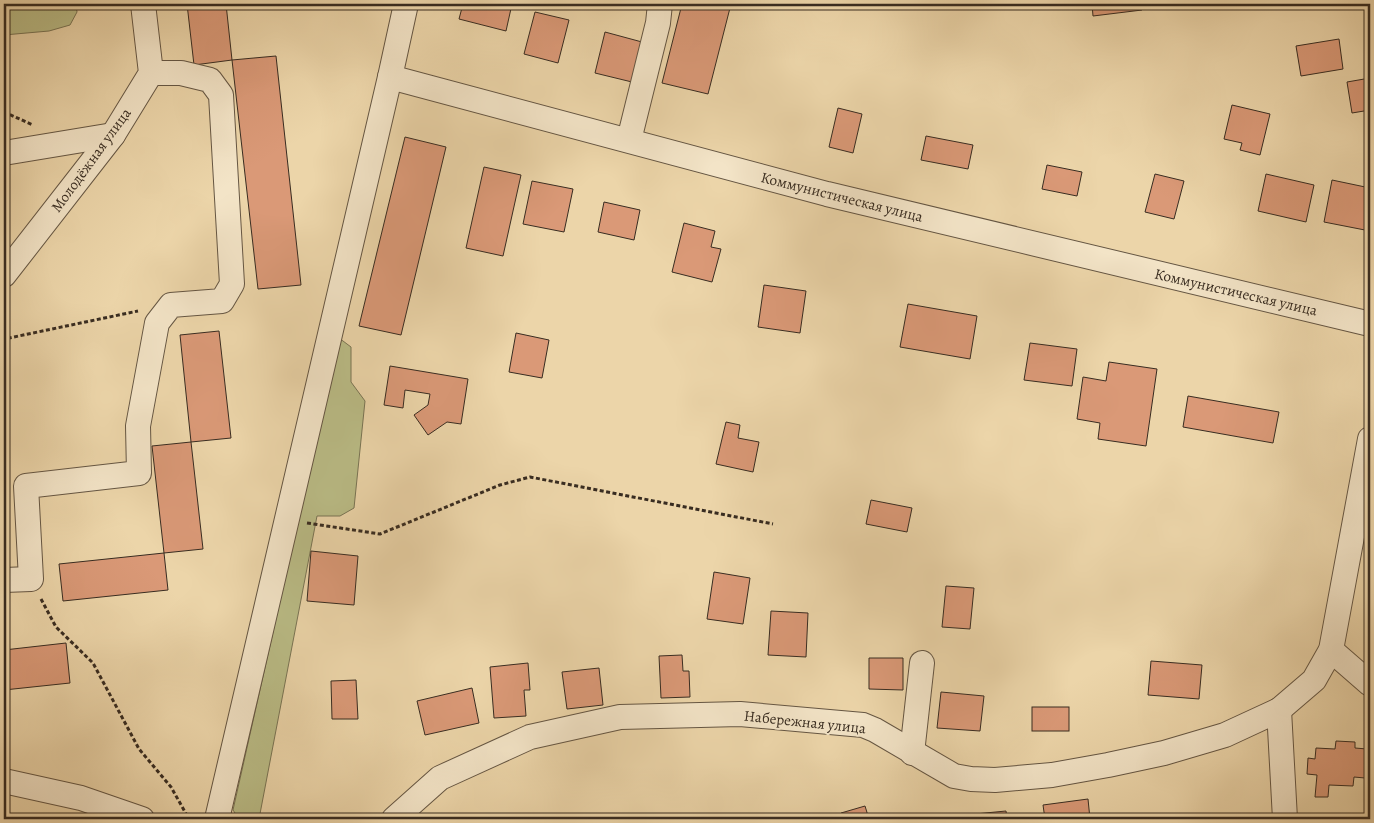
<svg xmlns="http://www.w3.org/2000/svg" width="1374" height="823" viewBox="0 0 1374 823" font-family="Alegreya,serif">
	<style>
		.green { fill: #babc86; stroke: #797454 }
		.building { fill: #da9977; stroke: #382c21 }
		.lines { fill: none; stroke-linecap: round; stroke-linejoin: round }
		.minor-casing { stroke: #655643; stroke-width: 26 }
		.path { stroke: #382c21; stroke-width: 3; stroke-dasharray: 4 2.5; stroke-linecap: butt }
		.minor { stroke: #f3e4c7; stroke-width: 24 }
		.labels { text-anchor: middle; stroke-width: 4; stroke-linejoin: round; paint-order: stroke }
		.street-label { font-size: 15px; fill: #382c21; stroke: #f3e4c7 }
	</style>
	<rect width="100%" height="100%" fill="#ecd5a9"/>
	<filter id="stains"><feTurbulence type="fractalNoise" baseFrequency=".004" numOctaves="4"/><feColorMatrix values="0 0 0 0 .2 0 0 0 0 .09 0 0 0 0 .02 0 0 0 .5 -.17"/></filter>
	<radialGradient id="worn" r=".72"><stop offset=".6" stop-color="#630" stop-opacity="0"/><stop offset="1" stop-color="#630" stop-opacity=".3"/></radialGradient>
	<g class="green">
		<polygon points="4,4 76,4 77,12 70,25 49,31 4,35"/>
		<polygon points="339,338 351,347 351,382 365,401 354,508 340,516 317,516 259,819 239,819 233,810"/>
	</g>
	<g class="building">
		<polygon points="187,4 226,4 232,60 194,65"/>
		<polygon points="463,4 512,4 506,31 459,19"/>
		<polygon points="682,4 731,4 708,94 662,83"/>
		<polygon points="1092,4 1142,4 1142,10 1093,16"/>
		<polygon points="535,12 569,20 558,63 524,54"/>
		<polygon points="605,32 642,42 632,82 595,73"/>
		<polygon points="1339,39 1343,69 1301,76 1296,46"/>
		<polygon points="276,56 301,285 258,289 232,60"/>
		<polygon points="1370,78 1370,110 1352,113 1347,82"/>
		<polygon points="1232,105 1270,114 1260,155 1240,150 1242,143 1224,139"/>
		<polygon points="838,108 862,114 853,153 829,147"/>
		<polygon points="926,136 973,145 968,169 921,160"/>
		<polygon points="405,137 446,147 401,335 359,326"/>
		<polygon points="1047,165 1082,172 1077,196 1042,189"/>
		<polygon points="484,167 521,175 503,256 466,248"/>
		<polygon points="1155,174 1184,181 1174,219 1145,212"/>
		<polygon points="1266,174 1314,185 1306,222 1258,211"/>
		<polygon points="1332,180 1370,188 1370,231 1324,222"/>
		<polygon points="532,181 573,189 564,232 523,224"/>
		<polygon points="604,202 640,210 634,240 598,232"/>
		<polygon points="684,223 715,231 711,247 721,249 712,282 672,272"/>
		<polygon points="764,285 806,291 800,333 758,327"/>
		<polygon points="908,304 977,316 970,359 900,347"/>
		<polygon points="219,331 231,438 191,442 180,335"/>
		<polygon points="516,333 549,340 542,378 509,372"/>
		<polygon points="1030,343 1077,349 1072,386 1024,380"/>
		<polygon points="1109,362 1157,369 1146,446 1098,439 1100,423 1077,419 1083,377 1106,381"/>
		<polygon points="390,366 468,379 461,424 447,422 428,435 414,415 428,405 430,394 405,390 403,408 384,405"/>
		<polygon points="1188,396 1279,412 1273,443 1183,427"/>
		<polygon points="726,422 740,425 738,438 759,442 753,472 716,464"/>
		<polygon points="191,442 203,549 164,553 152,446"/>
		<polygon points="871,500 912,508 907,532 866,524"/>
		<polygon points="311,551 358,556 354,605 307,601"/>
		<polygon points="164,553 168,590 63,601 59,564"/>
		<polygon points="714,572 750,578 743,624 707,619"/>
		<polygon points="946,586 974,588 970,629 942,627"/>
		<polygon points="771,611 808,613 806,657 768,655"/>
		<polygon points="66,643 70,683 4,690 4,650"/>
		<polygon points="682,655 683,671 689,671 690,697 661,698 659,656"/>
		<polygon points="869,658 903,658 903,690 869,689"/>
		<polygon points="1151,661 1202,665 1199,699 1148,695"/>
		<polygon points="528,663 530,690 524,690 526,716 494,718 490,667"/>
		<polygon points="599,668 603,705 567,709 562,672"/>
		<polygon points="356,680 358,719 332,719 331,681"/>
		<polygon points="472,688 479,723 425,735 417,701"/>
		<polygon points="941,692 984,696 980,731 937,728"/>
		<rect x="1032" y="707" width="37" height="24"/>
		<polygon points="1336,741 1355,742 1355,748 1367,749 1365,778 1354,777 1353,786 1329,785 1328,797 1315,797 1317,775 1307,774 1308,758 1315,759 1316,748 1335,749"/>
		<polygon points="1088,799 1090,819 1045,819 1043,805"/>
		<polygon points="865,806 869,819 843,819 841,813"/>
		<polygon points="1006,811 1007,819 975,819 975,814"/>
	</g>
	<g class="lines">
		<defs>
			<g id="minor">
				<polyline points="406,4 390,77 827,194 1370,324"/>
				<polyline points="629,140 658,23 660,4"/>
				<polyline points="4,153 113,135"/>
				<polyline points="4,275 113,135 151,73 143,4"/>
				<polyline points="4,580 31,579 26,486 139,473 138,426 157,323 171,305 222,301 232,284 221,95 210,80 181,73 151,73"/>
				<polyline points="1331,650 1370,684"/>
				<polyline points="1279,710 1285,819"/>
				<polyline points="912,753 922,663"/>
				<polyline points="4,781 81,798 142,819"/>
				<polyline points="217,819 390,77"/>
				<polyline points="394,819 440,778 530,737 620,717 740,714 863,725 875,730 954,776 971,779 995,780 1052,775 1108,765 1164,753 1225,735 1279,710 1314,680 1331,650 1370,439"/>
			</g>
		</defs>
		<use href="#minor" class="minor-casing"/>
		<g class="path">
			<polyline points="4,112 33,125"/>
			<polyline points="4,344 9,338 138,311"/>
			<polyline points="307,523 380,534 500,485 530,477 773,524"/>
			<polyline points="41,599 56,627 93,663 139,749 171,787 189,819"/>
		</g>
		<use href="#minor" class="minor"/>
	</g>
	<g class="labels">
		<g class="street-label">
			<text transform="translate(91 160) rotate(-54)" y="5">Молодёжная улица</text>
			<text transform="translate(842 197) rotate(14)" y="5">Коммунистическая улица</text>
			<text transform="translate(1236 292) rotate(13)" y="5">Коммунистическая улица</text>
			<text transform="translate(805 722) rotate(6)" y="5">Набережная улица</text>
		</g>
	</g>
	<rect width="1374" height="823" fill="none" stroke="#ecd5a9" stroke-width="20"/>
	<rect x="5" y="5" width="1364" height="813" fill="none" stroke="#382c21" stroke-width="2.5"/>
	<rect x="10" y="10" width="1354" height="803" fill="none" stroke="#382c21"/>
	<rect width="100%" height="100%" filter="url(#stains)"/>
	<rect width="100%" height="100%" fill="url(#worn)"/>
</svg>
